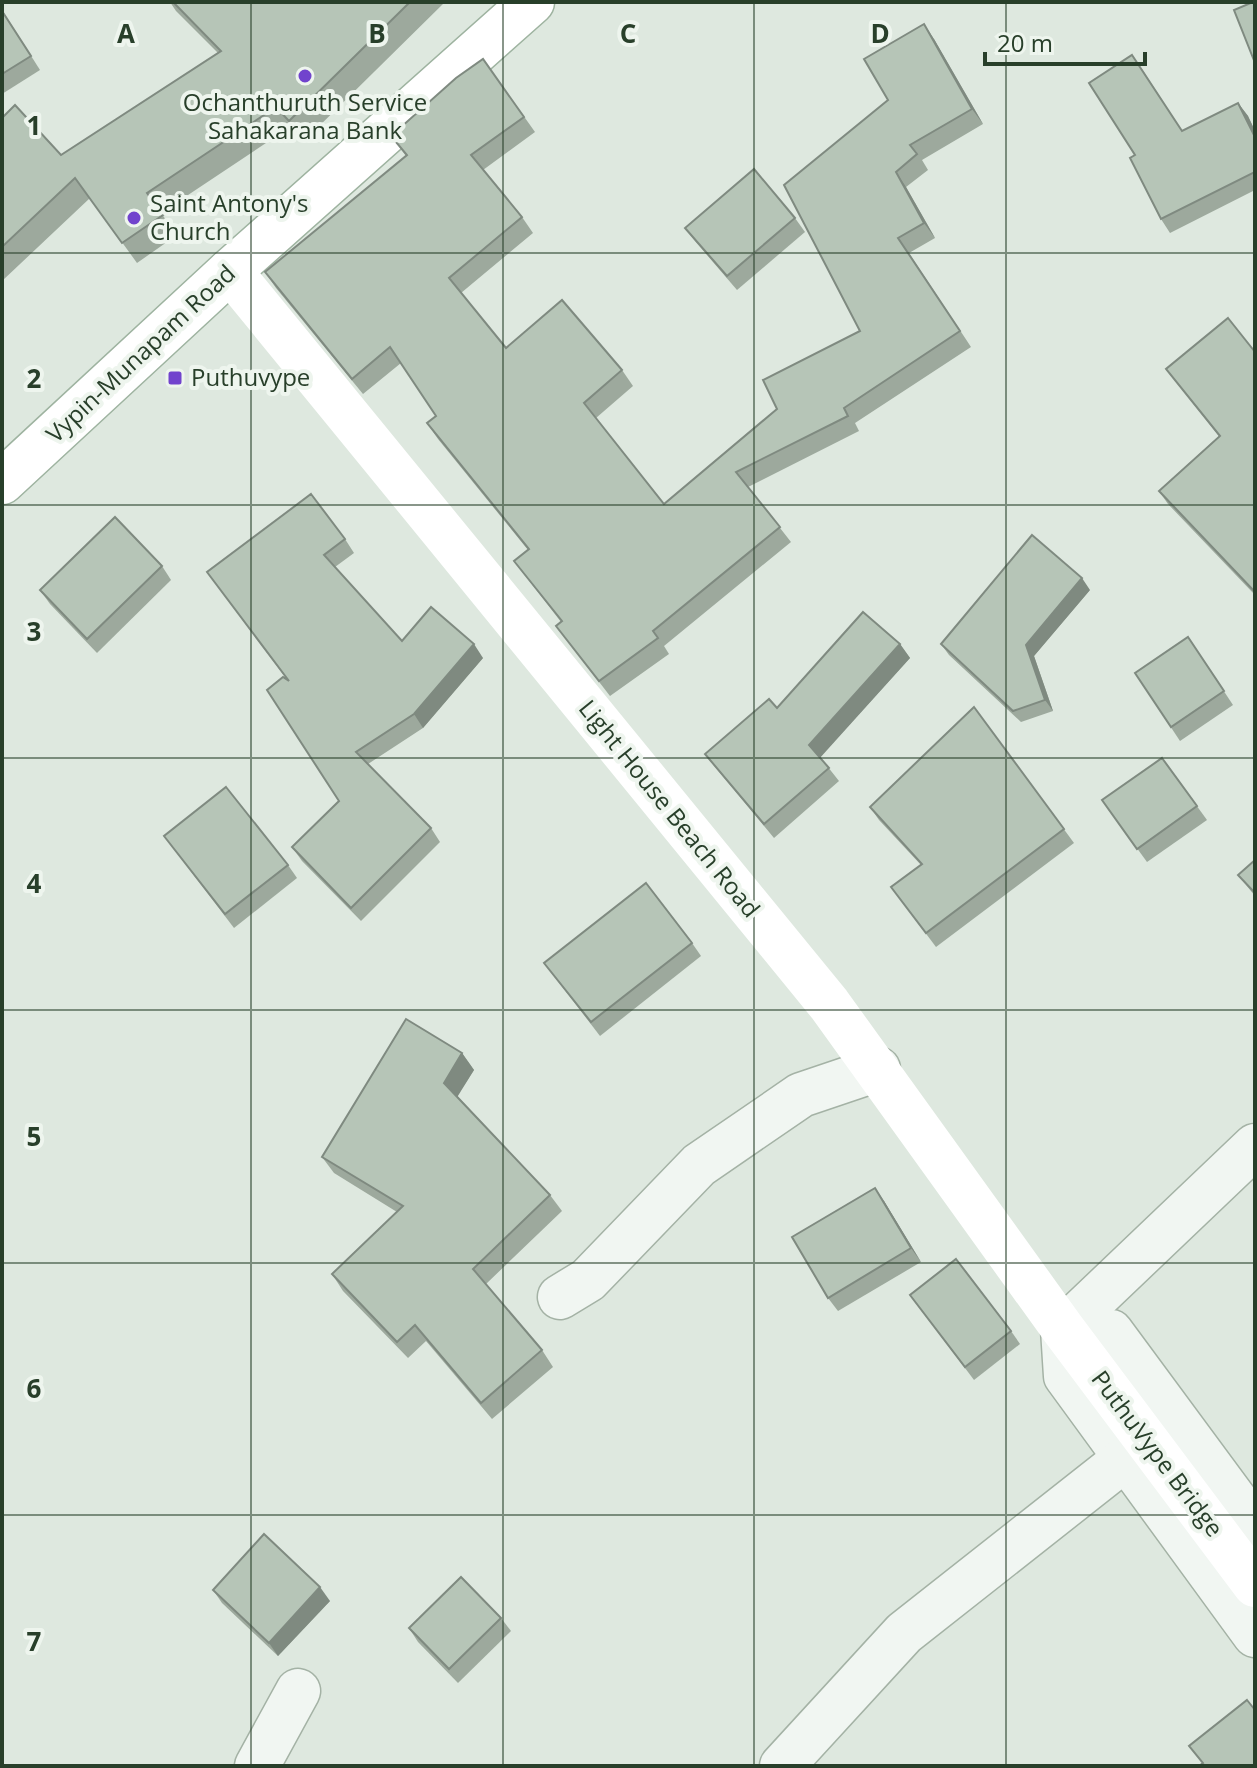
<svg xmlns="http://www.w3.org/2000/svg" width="1257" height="1768" viewBox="0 0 1257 1768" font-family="'Open Sans',sans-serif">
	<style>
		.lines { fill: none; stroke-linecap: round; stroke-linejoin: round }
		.minor-casing { stroke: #a4b2a5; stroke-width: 47 }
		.primary-casing { stroke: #9eb3a0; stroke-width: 47 }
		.minor { stroke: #f1f6f2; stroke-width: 44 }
		.secondary { stroke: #fff; stroke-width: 44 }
		.primary { stroke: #fff; stroke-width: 44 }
		.wall { fill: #9da99d }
		.shaded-wall { fill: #7f8a80 }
		.building { fill: #b6c5b7; stroke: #7f8a80; stroke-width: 2 }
		.grid { fill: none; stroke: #283f2a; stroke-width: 2; stroke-opacity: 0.55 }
		.poi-dot { fill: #7143cd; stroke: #eef5ee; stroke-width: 3 }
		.labels { text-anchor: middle; stroke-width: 8; stroke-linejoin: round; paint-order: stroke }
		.poi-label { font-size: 24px; fill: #283f2a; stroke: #eef5ee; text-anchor: start }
		.street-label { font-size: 24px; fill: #283f2a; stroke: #eef5ee }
		.grid-label { font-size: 26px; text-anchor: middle; font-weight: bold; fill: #283f2a; stroke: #eef5ee; stroke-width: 8; stroke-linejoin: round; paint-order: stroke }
	</style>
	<rect width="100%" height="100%" fill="#dee8df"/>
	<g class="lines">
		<defs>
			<g id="minor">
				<polyline points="1255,1146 1063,1329 1066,1376 1255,1635"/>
				<polyline points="560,1297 588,1280 699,1165 801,1095 878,1069"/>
				<polyline points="1063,1329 1111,1332 1255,1527"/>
				<polyline points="257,1766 298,1691"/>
				<polyline points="782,1766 904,1633 1126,1458"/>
			</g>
			<polyline id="primary" points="2,482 230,271 532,2"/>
		</defs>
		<use href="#minor" class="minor-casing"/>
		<use href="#primary" class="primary-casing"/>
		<use href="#minor" class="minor"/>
		<polyline class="secondary" points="230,271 829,1004 1063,1329 1255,1585"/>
		<use href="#primary" class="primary"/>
	</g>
	<g class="wall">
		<polygon points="170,2 445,2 304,141 290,127 161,213 177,235 137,263 90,198 2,281 2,118 61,155 218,53 176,11"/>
		<polygon points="2,10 40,70 2,94"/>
		<polygon points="934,39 983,124 922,160 928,170 906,187 935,238 909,253 971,347 855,423 859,431 748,487 791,542 664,646 669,654 610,696 556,626 561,622 514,561 528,550 438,439 427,423 436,416 401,363 363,394 276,288 265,272 406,156 391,136 483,59 535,132 483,170 522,217 533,233 461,293 506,348 622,370 633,386 596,418 664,504 777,409 860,331 888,100"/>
		<polygon points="1142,69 1182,131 1238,103 1248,116 1255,131 1255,190 1170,233 1161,219 1135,155"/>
		<polygon points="795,218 805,232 737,290 695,241 685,228"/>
		<polygon points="1255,352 1255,595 1168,504 1159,491 1219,436 1166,369"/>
		<polygon points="345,539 354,553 335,567 402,641 483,658 423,728 368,764 431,828 440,842 361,921 302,861 292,847 339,801 288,681 207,572"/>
		<polygon points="162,566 171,580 97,653 50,604 40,590"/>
		<polygon points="1090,590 1034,656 1053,711 1021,722 949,655 941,644"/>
		<polygon points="1188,637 1233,705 1180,741 1135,673"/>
		<polygon points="900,644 910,658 820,757 839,781 774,838 715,767 705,754 777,708"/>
		<polygon points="974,707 1074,843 936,947 891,887 921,865 879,820 870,807"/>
		<polygon points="1162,758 1207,820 1147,862 1102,800"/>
		<polygon points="164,836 288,865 297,878 234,928"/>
		<polygon points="1255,860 1255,896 1238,875"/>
		<polygon points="692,943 701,956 600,1036 544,963"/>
		<polygon points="462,1053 474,1070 457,1096 550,1195 562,1211 486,1284 542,1350 553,1367 492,1419 426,1341 408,1358 343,1291 332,1274 397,1212 334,1173 322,1157"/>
		<polygon points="884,1201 921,1262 838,1311 828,1298"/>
		<polygon points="910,1295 1011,1331 1020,1344 974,1380"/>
		<polygon points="213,1590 330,1601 278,1656 222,1603"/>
		<polygon points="501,1618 511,1631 458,1683 418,1642 409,1628"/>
	</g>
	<g class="shaded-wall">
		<polygon points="924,24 934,39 983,124 972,109"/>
		<polygon points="1238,103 1248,116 1255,131 1255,137"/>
		<polygon points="896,172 906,187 935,238 924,223"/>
		<polygon points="1082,578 1090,590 1034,656 1053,711 1045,700 1026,645"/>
		<polygon points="474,644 483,658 423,728 414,714"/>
		<polygon points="900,644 910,658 819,759 809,745"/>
		<polygon points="462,1053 474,1070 456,1099 444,1083"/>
		<polygon points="875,1188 884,1201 921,1262 911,1248"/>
		<polygon points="320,1587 330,1601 278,1656 269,1643"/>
	</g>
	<g class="building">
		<polygon points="173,2 410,2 289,121 276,107 147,193 163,215 122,243 75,178 2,247 2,118 15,105 61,155 221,51"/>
		<polygon points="1253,2 1255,2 1255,63 1234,10"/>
		<polygon points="2,11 31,56 2,74"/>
		<polygon points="924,24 972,109 910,145 917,154 896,172 924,223 898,238 960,331 844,408 848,416 736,472 780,527 653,631 658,638 599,681 556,626 562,621 514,561 529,549 427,423 436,416 390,347 352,379 265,272 407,155 391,136 456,78 483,59 524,117 471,155 522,217 449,278 506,348 562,300 622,370 584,403 664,504 777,409 763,380 860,331 784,185 888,100 864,59"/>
		<polygon points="1132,55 1182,131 1238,103 1255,137 1255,172 1161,219 1130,158 1135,155 1089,83"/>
		<polygon points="754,169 795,218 727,276 685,228"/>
		<polygon points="1228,318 1255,352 1255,592 1159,491 1220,436 1166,369"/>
		<polygon points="311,494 345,539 324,555 402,641 431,607 474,644 414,714 356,752 431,828 351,908 292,847 339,801 267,690 283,677 289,681 207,572"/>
		<polygon points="115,517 162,566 87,639 40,590"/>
		<polygon points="1032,535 1082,578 1026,645 1045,700 1013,711 941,644"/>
		<polygon points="863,612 900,644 809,745 829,768 764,824 705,754 769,699 777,708"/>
		<polygon points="1188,637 1224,691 1171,727 1135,673"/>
		<polygon points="974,707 1064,829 926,933 891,887 922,864 870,807"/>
		<polygon points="1162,758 1197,806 1137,849 1102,800"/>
		<polygon points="226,787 288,865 225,914 164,836"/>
		<polygon points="1255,860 1255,893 1238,875"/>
		<polygon points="646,883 692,943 591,1022 544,963"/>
		<polygon points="406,1019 462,1053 444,1083 550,1195 473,1269 542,1350 481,1403 415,1325 397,1342 332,1274 403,1206 322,1157"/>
		<polygon points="875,1188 911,1248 828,1298 792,1237"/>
		<polygon points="956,1259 1011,1331 965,1367 910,1295"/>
		<polygon points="264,1534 320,1587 269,1643 213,1590"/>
		<polygon points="461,1577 501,1618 449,1669 409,1628"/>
		<polygon points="1247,1700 1255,1710 1255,1766 1199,1766 1203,1763 1189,1746"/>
	</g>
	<path class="grid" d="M251,2V1766M503,2V1766M754,2V1766M1006,2V1766M2,253H1255M2,505H1255M2,758H1255M2,1010H1255M2,1263H1255M2,1515H1255"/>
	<g class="poi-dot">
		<circle cx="305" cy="76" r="8"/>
		<circle cx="134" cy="218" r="8"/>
		<rect x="167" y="370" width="16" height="16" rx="4"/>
	</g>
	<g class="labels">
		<g class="poi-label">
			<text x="305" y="111" text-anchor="middle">Ochanthuruth Service<tspan x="305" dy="28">Sahakarana Bank</tspan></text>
			<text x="150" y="212">Saint Antony's<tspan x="150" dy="28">Church</tspan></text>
			<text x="191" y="386">Puthuvype</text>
		</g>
		<g class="street-label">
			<text transform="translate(141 354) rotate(-43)" y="8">Vypin-Munapam Road</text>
			<text transform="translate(669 809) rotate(51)" y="8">Light House Beach Road</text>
			<text transform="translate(1157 1454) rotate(53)" y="8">PuthuVype Bridge</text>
		</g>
	</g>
	<g class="grid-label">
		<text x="126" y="43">A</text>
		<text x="377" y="43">B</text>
		<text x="628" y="43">C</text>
		<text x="880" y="43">D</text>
		<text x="34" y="135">1</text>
		<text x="34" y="388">2</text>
		<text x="34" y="641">3</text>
		<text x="34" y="893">4</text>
		<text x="34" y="1146">5</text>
		<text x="34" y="1398">6</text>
		<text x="34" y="1651">7</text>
	</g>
	<rect width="1257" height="1768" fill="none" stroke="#283f2a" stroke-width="8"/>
	<path d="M985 52v12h160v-12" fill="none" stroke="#283f2a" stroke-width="4"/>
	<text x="997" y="52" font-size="24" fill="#283f2a" stroke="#eef5ee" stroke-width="6" paint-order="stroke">20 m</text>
</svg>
